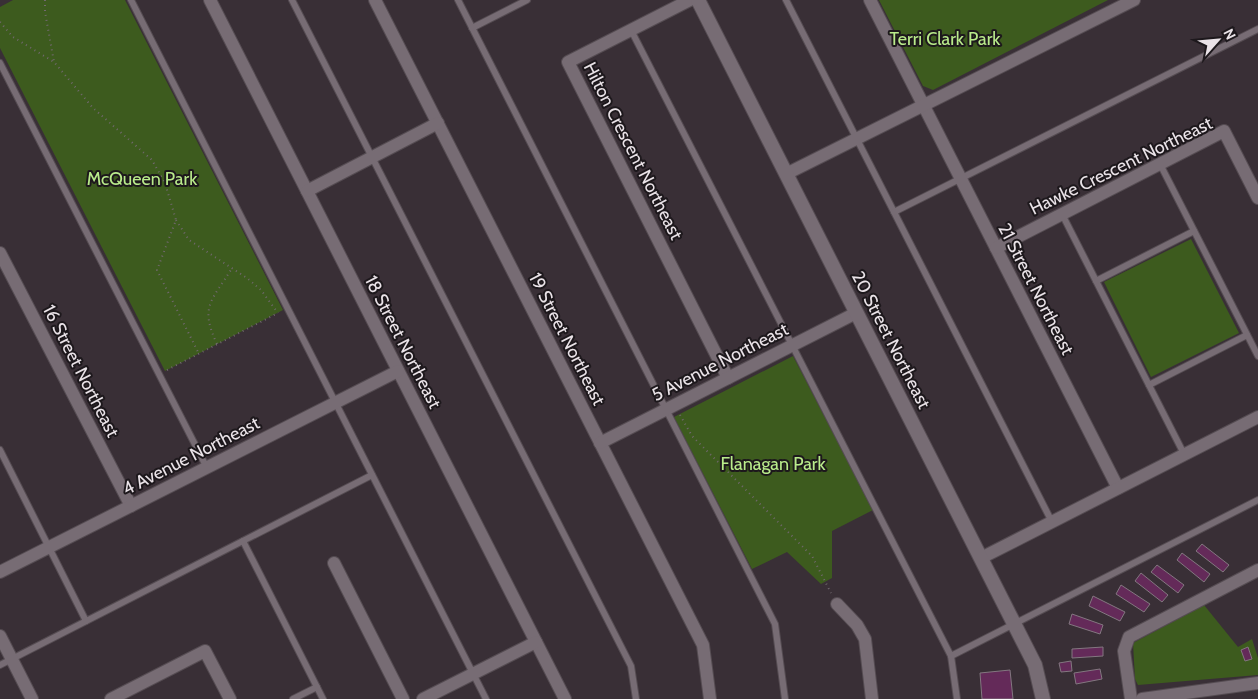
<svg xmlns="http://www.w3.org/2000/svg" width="1258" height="699" viewBox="0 0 1258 699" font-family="Cabin,sans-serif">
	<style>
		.green { fill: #3d5b1e }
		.building { fill: #642a59; stroke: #837780 }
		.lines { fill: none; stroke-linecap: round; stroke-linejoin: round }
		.service-casing { stroke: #554c52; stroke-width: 8 }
		.minor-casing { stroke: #554c52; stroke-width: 14 }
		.tertiary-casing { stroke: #554c52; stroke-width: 16 }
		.path { stroke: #72696f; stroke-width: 2; stroke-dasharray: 1 4; stroke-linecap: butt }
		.service { stroke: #776c74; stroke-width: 6 }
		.minor { stroke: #776c74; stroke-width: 12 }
		.tertiary { stroke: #776c74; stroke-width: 14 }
		.labels { text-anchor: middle; stroke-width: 4; stroke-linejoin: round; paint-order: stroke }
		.park-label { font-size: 18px; fill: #b9eb8b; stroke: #1d181c }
		.street-label { font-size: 18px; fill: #eae3e8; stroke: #1d181c }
	</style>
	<rect width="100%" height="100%" fill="#392f36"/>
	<g class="green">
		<polygon points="13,0 125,0 283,310 165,371 0,48 0,7"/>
		<polygon points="879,0 1108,0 933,90 923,86"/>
		<polygon points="1191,239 1239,333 1151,377 1104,282"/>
		<polygon points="793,356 873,510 832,531 832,578 821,584 787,552 752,569 674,417"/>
		<polygon points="1204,605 1238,647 1252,639 1258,658 1258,675 1138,685 1135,679 1133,643"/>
	</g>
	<g class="building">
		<polygon points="1202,544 1229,565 1223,572 1196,551"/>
		<polygon points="1182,553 1210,574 1204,582 1177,560"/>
		<polygon points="1157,565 1184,585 1178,593 1151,572"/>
		<polygon points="1141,573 1168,595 1162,602 1135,581"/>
		<polygon points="1121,585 1150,604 1144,612 1116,594"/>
		<polygon points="1093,596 1125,612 1120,621 1089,606"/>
		<polygon points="1072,614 1103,625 1100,634 1069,624"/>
		<polygon points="1103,647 1103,656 1072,658 1072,649"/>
		<polygon points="1248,647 1252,659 1245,661 1241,650"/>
		<polygon points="1071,661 1072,671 1061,672 1059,663"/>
		<polygon points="1100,669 1102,679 1076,684 1074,673"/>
		<polygon points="1010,670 1013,699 982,699 980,673"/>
	</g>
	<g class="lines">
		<defs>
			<g id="service">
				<polyline points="131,0 486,699"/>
				<polyline points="292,0 631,666 636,699"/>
				<polyline points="458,0 775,624 785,699"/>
				<polyline points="786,0 1052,522"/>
				<polyline points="472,28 527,0"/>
				<polyline points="631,30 951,656 957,699"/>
				<polyline points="0,63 207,468"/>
				<polyline points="1160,164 1258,356"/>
				<polyline points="894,212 1258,29"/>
				<polyline points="1062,214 1184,454"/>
				<polyline points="1096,281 1194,231"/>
				<polyline points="1149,385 1247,335"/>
				<polyline points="0,450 86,621"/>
				<polyline points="243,541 323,699"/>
				<polyline points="951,656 1258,500"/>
				<polyline points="0,665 372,475"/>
				<polyline points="293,699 317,687"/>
			</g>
			<g id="minor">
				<polyline points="210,0 565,699"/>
				<polyline points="375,0 703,645 710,699"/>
				<polyline points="690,0 568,62 728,378"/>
				<polyline points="870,0 1118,488"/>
				<polyline points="786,174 1134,0"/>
				<polyline points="307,191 438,123"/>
				<polyline points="996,248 1224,131 1258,198"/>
				<polyline points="0,253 131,506"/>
				<polyline points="600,443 856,313"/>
				<polyline points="981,558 1258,417"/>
				<polyline points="334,563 403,699"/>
				<polyline points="0,572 398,371"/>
				<polyline points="837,604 857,625 865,639 872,699"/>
				<polyline points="0,636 32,699"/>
				<polyline points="111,699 205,651 230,699"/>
				<polyline points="423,699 536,642"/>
				<polyline points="1131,699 1124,651 1129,637 1258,570"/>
				<polyline points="1142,699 1258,683"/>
			</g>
			<polyline id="tertiary" points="698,0 1035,665 1043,699"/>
		</defs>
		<use href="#service" class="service-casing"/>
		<use href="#minor" class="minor-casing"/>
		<use href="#tertiary" class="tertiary-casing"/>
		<g class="path">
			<polyline points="45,0 45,12 54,62"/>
			<polyline points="0,22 13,37 54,62 93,108 152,160 165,183 176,220 157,270 199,354"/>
			<polyline points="176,220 189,240 247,278 261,290 278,313"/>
			<path d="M217,344C199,306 212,301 232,268"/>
			<polyline points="167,370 278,313"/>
			<polyline points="680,415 692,436 812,556 831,593"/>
		</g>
		<use href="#service" class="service"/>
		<use href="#minor" class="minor"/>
		<use href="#tertiary" class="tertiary"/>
	</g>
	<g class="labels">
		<g class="park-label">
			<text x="945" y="45">Terri Clark Park</text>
			<text x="142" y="185">McQueen Park</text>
			<text x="773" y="470">Flanagan Park</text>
		</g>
		<g class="street-label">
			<text transform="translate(633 151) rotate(63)" y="6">Hilton Crescent Northeast</text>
			<text transform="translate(1121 166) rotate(-26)" y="6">Hawke Crescent Northeast</text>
			<text transform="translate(1036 289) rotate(63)" y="6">21 Street Northeast</text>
			<text transform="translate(567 339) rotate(63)" y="6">19 Street Northeast</text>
			<text transform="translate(891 340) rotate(63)" y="6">20 Street Northeast</text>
			<text transform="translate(403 342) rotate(63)" y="6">18 Street Northeast</text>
			<text transform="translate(720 362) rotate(-27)" y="6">5 Avenue Northeast</text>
			<text transform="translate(81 371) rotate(63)" y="6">16 Street Northeast</text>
			<text transform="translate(191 456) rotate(-27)" y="6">4 Avenue Northeast</text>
		</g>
	</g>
	<g transform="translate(1218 40) rotate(63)" stroke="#1d181c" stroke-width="4" paint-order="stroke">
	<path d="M0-4L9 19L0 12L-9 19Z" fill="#eae3e8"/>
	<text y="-8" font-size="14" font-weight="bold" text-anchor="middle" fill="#eae3e8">N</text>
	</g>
</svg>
